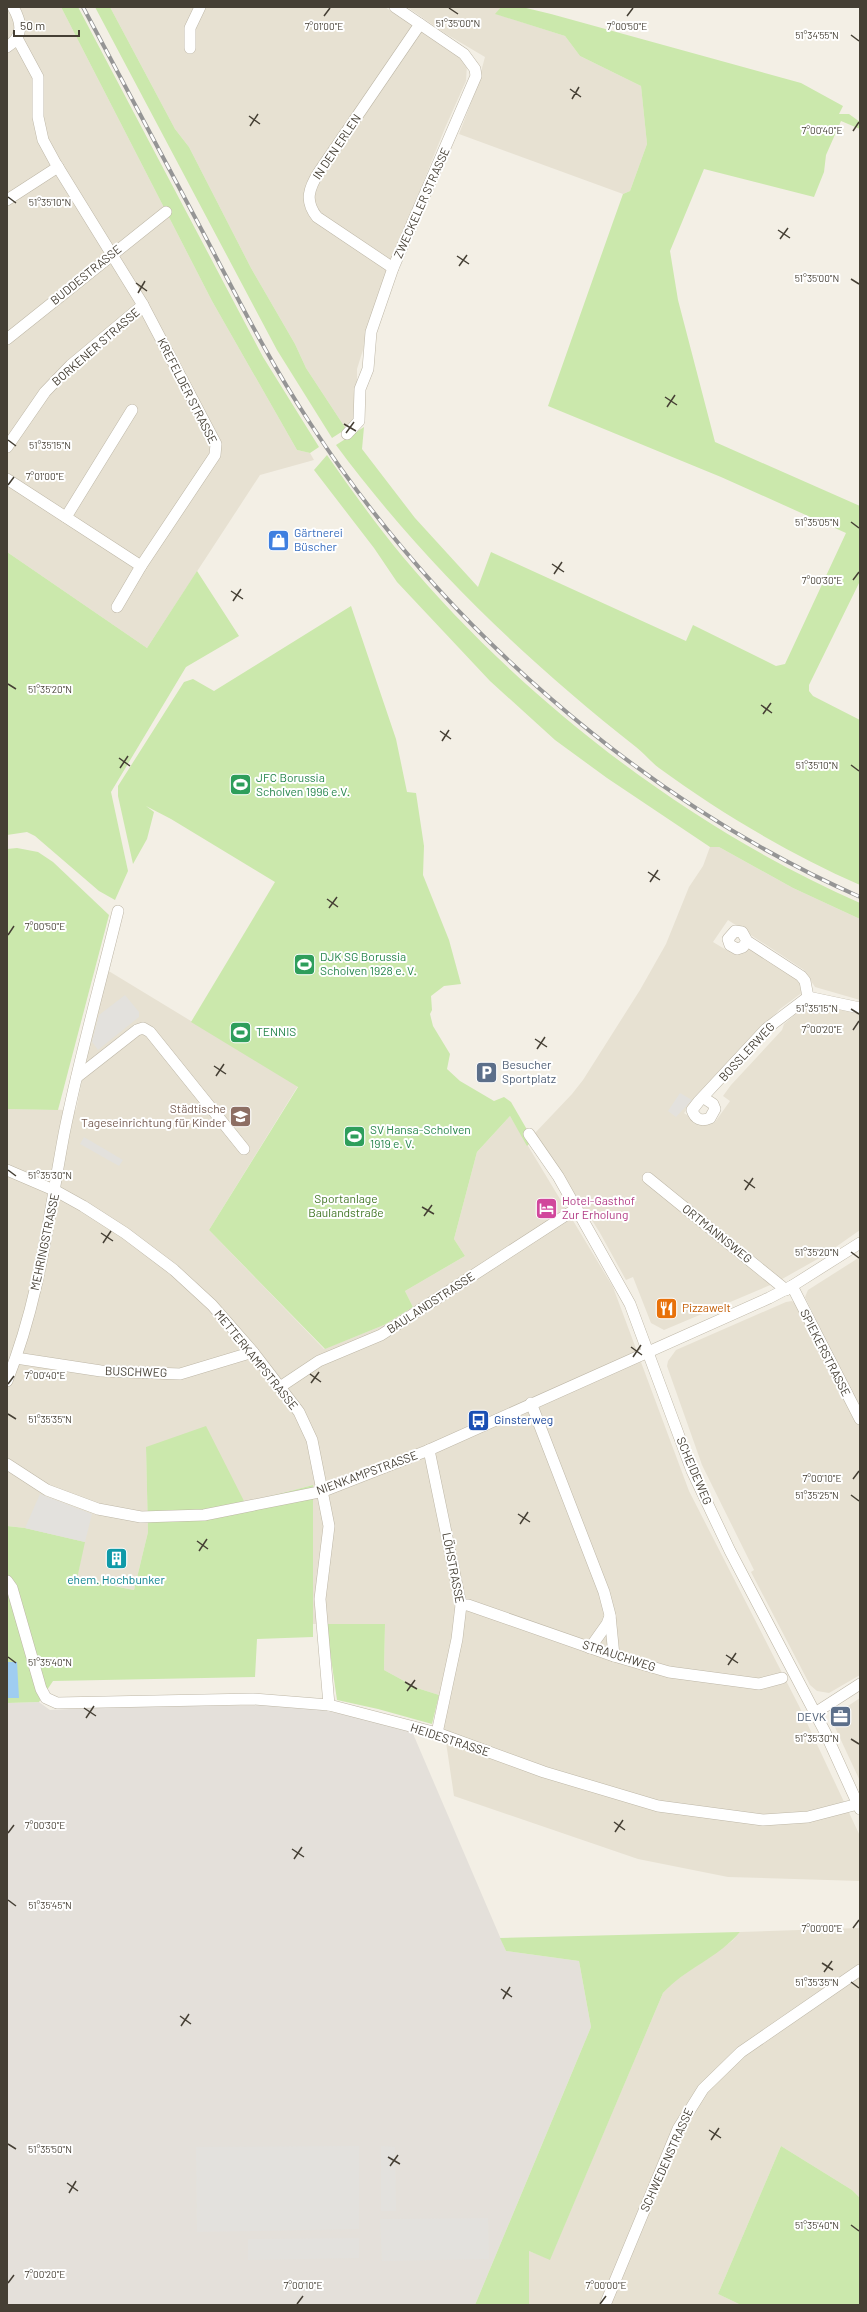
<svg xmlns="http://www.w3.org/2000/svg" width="867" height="2312" viewBox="0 0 867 2312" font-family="Barlow,sans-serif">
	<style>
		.residential { fill: #e7e1d2 }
		.industrial { fill: #e4e0da }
		.green { fill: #cbe8ac }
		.parking { fill: #e3e1dd }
		.water { fill: #9fcdf1 }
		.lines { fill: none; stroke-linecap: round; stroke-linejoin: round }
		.minor-casing { stroke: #beb7a7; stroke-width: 12 }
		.minor { stroke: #fff; stroke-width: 11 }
		.rail-casing { stroke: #959595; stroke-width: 4 }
		.rail { stroke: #fff; stroke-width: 2.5; stroke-dasharray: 8; stroke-linecap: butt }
		.ticks { fill: none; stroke: #453f34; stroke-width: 1.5 }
		.labels { text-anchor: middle; stroke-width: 4; stroke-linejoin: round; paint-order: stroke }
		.street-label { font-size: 12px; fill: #453f34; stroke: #fff }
		.shop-label { font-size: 12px; fill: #366cbe; stroke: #fff; text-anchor: start }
		.leisure-label { font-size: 12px; fill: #27864d; stroke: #fff; text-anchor: start }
		.service-label { font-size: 12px; fill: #4e5e75; stroke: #fff; text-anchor: start }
		.education-label { font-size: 12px; fill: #785e54; stroke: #fff; text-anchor: end }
		.park-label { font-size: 12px; fill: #437727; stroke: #fff }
		.hotel-label { font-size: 12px; fill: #b23c85; stroke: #fff; text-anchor: start }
		.food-label { font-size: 12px; fill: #c56008; stroke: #fff; text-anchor: start }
		.transit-label { font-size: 12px; fill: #164399; stroke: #fff; text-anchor: start }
		.culture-label { font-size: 12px; fill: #0d838f; stroke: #fff }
		.ticks-label { font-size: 10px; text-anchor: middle; fill: #453f34; stroke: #fff; stroke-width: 4; stroke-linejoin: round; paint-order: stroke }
	</style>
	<rect width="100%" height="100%" fill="#f3efe5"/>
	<g class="residential">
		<polygon points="7,7 61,7 212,301 297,450 310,453 314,460 260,475 147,648 7,552"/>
		<polygon points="110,7 385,7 464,61 467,65 466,81 445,128 387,273 357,369 357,416 346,429 306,368 295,344 251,268 189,147 175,129"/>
		<polygon points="407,7 501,7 496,14 565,36 580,56 641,86 647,144 630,191 623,194 459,134 476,90 485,57 446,34"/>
		<polygon points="710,847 719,847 793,888 860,919 860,1000 815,987 804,970 728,920 713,942 728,951 751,949 799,979 803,992 780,1009 684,1113 702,1125 715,1122 730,1101 723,1096 731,1085 782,1030 784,1024 806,1005 822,1002 860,1014 860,1230 823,1256 775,1283 664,1330 651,1323 633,1277 626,1280 600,1233 590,1217 587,1216 535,1133 572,1094 583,1080 640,990 666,944 689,887 703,866"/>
		<polygon points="107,970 298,1086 209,1230 324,1349 384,1325 413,1307 405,1291 465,1256 454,1239 477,1152 510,1116 613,1287 689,1491 799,1706 860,1836 860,1881 728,1877 638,1859 454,1796 439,1695 417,1688 384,1670 385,1624 313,1624 313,1485 245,1503 146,1447 148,1532 134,1590 77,1579 84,1542 25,1528 7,1526 7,1109 76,1110 90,1040"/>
		<polygon points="860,1257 860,1405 849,1388 805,1297 808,1290"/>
		<polygon points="792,1301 796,1304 860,1424 860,1675 829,1693 817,1691 810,1685 751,1572 754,1570 702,1465 667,1366 668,1361 676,1350 786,1302"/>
		<polygon points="860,1698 860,1781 833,1723 836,1714"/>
		<polygon points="860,1928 860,2198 852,2190 781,2146 718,2294 741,2305 529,2305 529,2251 550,2259 663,1993 672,1983 732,1941 740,1932"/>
	</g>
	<polygon class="industrial" points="39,1702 50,1710 109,1707 274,1705 318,1709 411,1729 506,1951 579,1961 591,2027 475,2305 7,2305 7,1703"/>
	<g class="green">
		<polygon points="61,7 78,7 263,357 319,447 310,453 297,450 212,301"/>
		<polygon points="95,7 110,7 175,129 189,147 251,268 295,344 306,368 346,429 332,438 277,350"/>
		<path d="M501,7H522L551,14L801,83L843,106L839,114H849L860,122V129L841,121L826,155L824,172L814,197L704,169L670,251L678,300L715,442L860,506V581L809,685V691L813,696L860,720V885C789,854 721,813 659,768C651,762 644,753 636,747C523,658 422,561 336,445L364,427L362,449L415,518L478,587L491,552L686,641L693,625L776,666L785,664L846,533L721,477L548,406L613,222L623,194L630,191L647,144L641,86L580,56L565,36L495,14Z"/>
		<path d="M327,455C351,490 376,524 403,557C524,701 688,827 860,903V919L793,888L719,847H710L607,778L555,740L490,681L397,582L374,548L314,470Z"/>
		<polygon points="7,552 147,648 197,571 239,636 186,667 111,792 128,871 115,900 99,891 35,836 27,832 7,835"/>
		<polygon points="351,606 396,739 407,792 416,793 424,846 423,875 449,940 461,984 444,986 431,996 432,1010 430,1014 433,1026 450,1054 447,1069 460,1081 494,1101 504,1097 511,1102 533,1140 527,1146 510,1116 477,1152 454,1239 465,1256 405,1291 413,1307 384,1325 325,1349 209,1230 298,1087 191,1022 275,882 171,819 146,806 154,812 147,839 133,864 118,796 118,786 184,682 193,679 214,691"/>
		<polygon points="17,848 38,852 53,862 109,915 58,1110 7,1109 7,849"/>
		<polygon points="206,1426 245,1503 313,1485 313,1637 257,1639 255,1677 53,1681 39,1702 7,1703 7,1526 25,1528 85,1542 77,1579 134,1590 148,1532 146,1447"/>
		<polygon points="326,1624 385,1624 384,1670 417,1688 439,1695 432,1724 378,1709 337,1700"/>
		<path d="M740,1932C719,1957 685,1969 663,1993L550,2260L529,2251V2305H475L591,2027L579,1961L506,1951L500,1938Z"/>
		<polygon points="781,2146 852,2190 860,2198 860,2305 741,2305 718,2294"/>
	</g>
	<g class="parking">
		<polygon points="125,995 139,1012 139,1017 98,1050 92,1042 99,1015"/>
		<polygon points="680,1093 692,1100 676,1117 668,1111"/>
		<polygon points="84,1137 123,1160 119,1166 80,1144"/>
		<polygon points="40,1494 92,1514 85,1542 25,1528"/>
		<polygon points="359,2146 359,2229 197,2232 196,2147"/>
		<polygon points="381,2146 395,2147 396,2211 381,2211"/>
		<polygon points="488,2218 489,2259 382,2261 380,2219"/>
		<polygon points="359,2238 359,2258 248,2260 248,2239"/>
	</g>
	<polygon class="water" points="7,1662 17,1662 19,1698 7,1698"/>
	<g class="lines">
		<defs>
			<g id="minor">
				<polyline points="17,38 38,77 38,117 43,140 56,164 143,305 216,444 215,455 141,566 117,607"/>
				<path d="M7,47C24,36 22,23 13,7"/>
				<polyline points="190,48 190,28 200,7"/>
				<polyline points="7,200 58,167"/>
				<path d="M393,268L317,217C304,201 309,188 319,172L420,24"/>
				<polyline points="7,339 166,212"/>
				<polyline points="347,434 359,421 360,389 368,369 371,332 393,268 476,76 475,69 464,54 395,7"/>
				<polyline points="7,447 45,392 71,365 143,305"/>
				<polyline points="7,479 141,566"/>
				<polyline points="66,517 132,410"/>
				<polyline points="747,941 743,947 737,949 730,945 728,939 735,931 742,932 747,941 801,976 805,981 808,997"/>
				<polyline points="77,1077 137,1030 143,1028 150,1032 244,1149"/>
				<path d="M704,1098L713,1104L715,1109L710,1118C701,1122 695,1119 692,1110L699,1101L766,1029L808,997L860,1008"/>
				<polyline points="529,1134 558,1176 630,1304 692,1471 730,1551 825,1732 860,1809"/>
				<polyline points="7,1170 56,1191 83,1206 125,1233 174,1270 212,1305 253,1352 299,1412 312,1440 329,1526 320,1599 329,1705"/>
				<polyline points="648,1178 786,1290"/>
				<polyline points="792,1286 860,1419"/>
				<polyline points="16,1358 101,1371 180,1374 253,1352"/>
				<path d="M7,1381C40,1298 48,1220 64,1134C79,1059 100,985 118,911"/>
				<polyline points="280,1387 319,1361 381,1335 577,1208"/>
				<polyline points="531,1403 604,1592 610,1615 614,1656"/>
				<polyline points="429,1450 461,1605 457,1639 437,1733"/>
				<polyline points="7,1464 47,1490 98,1509 141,1517 204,1515 324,1491 429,1450 769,1298 792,1286 860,1243"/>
				<polyline points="7,1581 12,1588 41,1689 46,1698 57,1703 253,1699 329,1705 437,1733 544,1772 658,1806 763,1820 808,1817 858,1804"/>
				<polyline points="461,1605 468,1605 614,1656 669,1672 759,1684 782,1678"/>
				<polyline points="590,1648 607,1624 610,1616"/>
				<polyline points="815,1713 860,1684"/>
				<polyline points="605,2305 678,2129 703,2089 741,2052 860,1970"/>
			</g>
		</defs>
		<use href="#minor" class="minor-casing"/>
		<use href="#minor" class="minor"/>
		<defs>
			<path id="rail" d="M83,7C124,84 165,161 206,238C239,301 271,364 310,423C441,625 639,799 860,897"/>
		</defs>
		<use href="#rail" class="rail-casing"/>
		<use href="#rail" class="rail"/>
	</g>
	<path class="ticks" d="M449,8L458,14M324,16L330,8M627,16L633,8M851,35L859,41M570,89L581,97M572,99L579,87M249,116L260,124M250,126L258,114M853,131L859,122M8,197L16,203M778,230L790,238M780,239L788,228M457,256L469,264M459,266L467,255M851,279L859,284M136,283L147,291M138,293L145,281M665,397L677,405M667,407L675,395M344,424L356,431M346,433L354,422M8,440L16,446M8,485L14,477M851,522L859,528M552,564L564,572M554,574L562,562M853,580L859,572M231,591L243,599M233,601L241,589M8,684L16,689M761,705L772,713M763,714L771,703M440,731L451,739M442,741L449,730M119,758L130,766M851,765L859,771M120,768L128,756M648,872L660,880M650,882L658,870M327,899L338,907M329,908L337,897M8,935L14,926M851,1009L859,1014M853,1030L859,1021M535,1039L547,1047M537,1049L545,1037M214,1066L226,1074M216,1076L224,1064M8,1170L16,1176M744,1180L755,1188M745,1190L753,1178M422,1207L434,1214M424,1216L432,1205M101,1233L113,1241M103,1243L111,1231M851,1252L859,1258M631,1347L642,1355M633,1357L641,1345M310,1374L321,1382M311,1383L319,1372M8,1384L14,1376M8,1414L16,1419M853,1479L859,1471M851,1495L859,1501M518,1514L530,1522M520,1524L528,1512M197,1541L208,1549M199,1551L207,1539M726,1655L738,1663M8,1657L16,1663M728,1665L736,1653M405,1682L417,1689M407,1691L415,1680M84,1708L96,1716M86,1718L94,1706M851,1739L859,1744M614,1822L625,1830M615,1832L623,1820M8,1833L14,1825M292,1849L304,1857M294,1859L302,1847M8,1900L16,1906M853,1928L859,1920M822,1963L833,1970M824,1972L832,1961M851,1982L859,1988M501,1989L512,1997M503,1999L510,1987M180,2016L191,2024M181,2026L189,2014M709,2130L721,2138M711,2140L719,2128M8,2144L16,2149M388,2157L400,2164M390,2166L398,2155M67,2183L78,2191M69,2193L76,2181M851,2225L859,2231M8,2283L14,2275M297,2304L303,2296M600,2304L606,2296"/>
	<defs>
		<symbol id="shop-square" viewBox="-11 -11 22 22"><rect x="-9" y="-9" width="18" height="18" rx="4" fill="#3f7fe0" stroke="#fff"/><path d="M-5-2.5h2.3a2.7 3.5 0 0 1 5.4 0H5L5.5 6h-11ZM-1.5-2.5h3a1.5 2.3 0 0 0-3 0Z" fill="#fff"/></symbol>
		<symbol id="stadium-square" viewBox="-11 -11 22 22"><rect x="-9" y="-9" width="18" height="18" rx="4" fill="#2e9e5b" stroke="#fff"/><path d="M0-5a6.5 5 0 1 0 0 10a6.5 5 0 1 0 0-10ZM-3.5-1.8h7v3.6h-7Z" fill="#fff"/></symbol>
		<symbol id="parking-square" viewBox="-11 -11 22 22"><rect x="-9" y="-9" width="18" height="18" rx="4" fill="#5c6f8a" stroke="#fff"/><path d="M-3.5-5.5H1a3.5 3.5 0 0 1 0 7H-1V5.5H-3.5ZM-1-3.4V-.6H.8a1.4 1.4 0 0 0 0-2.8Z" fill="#fff"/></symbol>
		<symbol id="school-square" viewBox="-11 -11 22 22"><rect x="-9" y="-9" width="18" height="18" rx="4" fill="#8d6e63" stroke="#fff"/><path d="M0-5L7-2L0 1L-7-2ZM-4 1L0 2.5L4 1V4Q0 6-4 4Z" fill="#fff"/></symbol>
		<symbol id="hotel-square" viewBox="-11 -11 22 22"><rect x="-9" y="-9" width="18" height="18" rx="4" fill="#d1479c" stroke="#fff"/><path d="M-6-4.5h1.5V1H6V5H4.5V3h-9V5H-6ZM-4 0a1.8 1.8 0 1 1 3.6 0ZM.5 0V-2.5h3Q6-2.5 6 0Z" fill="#fff"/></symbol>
		<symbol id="restaurant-square" viewBox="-11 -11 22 22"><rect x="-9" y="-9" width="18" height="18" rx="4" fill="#e8710a" stroke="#fff"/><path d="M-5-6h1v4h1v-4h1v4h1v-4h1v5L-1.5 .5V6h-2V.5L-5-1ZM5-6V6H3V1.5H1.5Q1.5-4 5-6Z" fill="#fff"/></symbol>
		<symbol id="bus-square" viewBox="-11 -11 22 22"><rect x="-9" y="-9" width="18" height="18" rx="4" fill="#1a4fb4" stroke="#fff"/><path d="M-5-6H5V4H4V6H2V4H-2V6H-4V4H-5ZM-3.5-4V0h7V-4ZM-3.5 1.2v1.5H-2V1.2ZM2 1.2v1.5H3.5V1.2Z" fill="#fff"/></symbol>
		<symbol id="building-square" viewBox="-11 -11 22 22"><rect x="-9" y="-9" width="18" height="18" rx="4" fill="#0f9aa8" stroke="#fff"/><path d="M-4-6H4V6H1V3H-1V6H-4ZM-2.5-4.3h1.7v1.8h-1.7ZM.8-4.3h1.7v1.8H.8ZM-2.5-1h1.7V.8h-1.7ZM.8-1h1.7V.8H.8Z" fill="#fff"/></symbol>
		<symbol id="office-square" viewBox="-11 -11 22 22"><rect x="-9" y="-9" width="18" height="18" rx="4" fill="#5c6f8a" stroke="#fff"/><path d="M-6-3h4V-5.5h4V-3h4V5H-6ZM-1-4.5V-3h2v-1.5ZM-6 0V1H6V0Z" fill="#fff"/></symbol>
	</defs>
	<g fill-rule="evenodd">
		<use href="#shop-square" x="266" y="528" width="25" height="25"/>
		<use href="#stadium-square" x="228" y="772" width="25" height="25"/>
		<use href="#stadium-square" x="292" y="952" width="25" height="25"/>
		<use href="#stadium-square" x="228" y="1020" width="25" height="25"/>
		<use href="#parking-square" x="474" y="1060" width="25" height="25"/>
		<use href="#school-square" x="228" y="1104" width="25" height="25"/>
		<use href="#stadium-square" x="342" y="1124" width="25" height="25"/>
		<use href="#hotel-square" x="534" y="1196" width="25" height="25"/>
		<use href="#restaurant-square" x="654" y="1296" width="25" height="25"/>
		<use href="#bus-square" x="466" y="1408" width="25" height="25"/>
		<use href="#building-square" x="104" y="1546" width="25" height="25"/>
		<use href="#office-square" x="828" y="1704" width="25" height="25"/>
	</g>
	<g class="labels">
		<g class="street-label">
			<text transform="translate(337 147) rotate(-56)" y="4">IN DEN ERLEN</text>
			<text transform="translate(422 203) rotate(-66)" y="4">ZWECKELER STRASSE</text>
			<text transform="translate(86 275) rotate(-39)" y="4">BUDDESTRASSE</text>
			<text transform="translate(96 347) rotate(-41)" y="4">BORKENER STRASSE</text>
			<text transform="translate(187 391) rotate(63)" y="4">KREFELDER STRASSE</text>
			<text transform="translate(747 1052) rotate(-47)" y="4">BOSSLERWEG</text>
			<text transform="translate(717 1234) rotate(39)" y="4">ORTMANNSWEG</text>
			<text transform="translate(45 1242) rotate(-78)" y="4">MEHRINGSTRASSE</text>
			<text transform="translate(431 1303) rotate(-33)" y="4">BAULANDSTRASSE</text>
			<text transform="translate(825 1353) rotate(63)" y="4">SPIEKERSTRASSE</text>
			<text transform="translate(256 1360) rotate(51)" y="4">METTERKAMPSTRASSE</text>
			<text transform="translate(136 1372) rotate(2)" y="4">BUSCHWEG</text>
			<text transform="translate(694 1471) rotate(67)" y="4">SCHEIDEWEG</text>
			<text transform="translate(367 1473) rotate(-20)" y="4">NIENKAMPSTRASSE</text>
			<text transform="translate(453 1568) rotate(79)" y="4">LÖHSTRASSE</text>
			<text transform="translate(619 1656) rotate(18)" y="4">STRAUCHWEG</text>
			<text transform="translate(450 1740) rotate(18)" y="4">HEIDESTRASSE</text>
			<text transform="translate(667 2160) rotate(-66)" y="4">SCHWEDENSTRASSE</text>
		</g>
		<g class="shop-label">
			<text x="294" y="537">Gärtnerei<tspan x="294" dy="14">Büscher</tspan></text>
		</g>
		<g class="leisure-label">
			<text x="256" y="782">JFC Borussia<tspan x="256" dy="14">Scholven 1996 e.V.</tspan></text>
			<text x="320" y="961">DJK SG Borussia<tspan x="320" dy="14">Scholven 1928 e. V.</tspan></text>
			<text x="256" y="1036">TENNIS</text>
			<text x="370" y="1134">SV Hansa-Scholven<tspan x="370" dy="14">1919 e. V.</tspan></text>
		</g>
		<g class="service-label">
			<text x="502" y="1069">Besucher<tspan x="502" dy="14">Sportplatz</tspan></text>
			<text x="826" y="1721" text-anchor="end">DEVK</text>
		</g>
		<g class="education-label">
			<text x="226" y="1113">Städtische<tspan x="226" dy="14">Tageseinrichtung für Kinder</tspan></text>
		</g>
		<g class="park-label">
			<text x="346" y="1203">Sportanlage<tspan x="346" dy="14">Baulandstraße</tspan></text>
		</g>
		<g class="hotel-label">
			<text x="562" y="1205">Hotel-Gasthof<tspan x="562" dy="14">Zur Erholung</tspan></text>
		</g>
		<g class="food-label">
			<text x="682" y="1312">Pizzawelt</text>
		</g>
		<g class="transit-label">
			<text x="494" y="1424">Ginsterweg</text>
		</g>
		<g class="culture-label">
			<text x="116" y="1584">ehem. Hochbunker</text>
		</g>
	</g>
	<g class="ticks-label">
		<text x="458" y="27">51°35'00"N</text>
		<text x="324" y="30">7°01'00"E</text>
		<text x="627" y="30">7°00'50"E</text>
		<text x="817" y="39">51°34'55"N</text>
		<text x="822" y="134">7°00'40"E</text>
		<text x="50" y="206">51°35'10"N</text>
		<text x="817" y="282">51°35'00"N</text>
		<text x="50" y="449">51°35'15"N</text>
		<text x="45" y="480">7°01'00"E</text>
		<text x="817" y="526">51°35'05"N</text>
		<text x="822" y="584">7°00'30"E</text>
		<text x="50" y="693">51°35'20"N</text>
		<text x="817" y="769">51°35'10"N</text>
		<text x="45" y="930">7°00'50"E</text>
		<text x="817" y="1012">51°35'15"N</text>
		<text x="822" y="1033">7°00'20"E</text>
		<text x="50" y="1179">51°35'30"N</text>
		<text x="817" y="1256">51°35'20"N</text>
		<text x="45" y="1379">7°00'40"E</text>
		<text x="50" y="1423">51°35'35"N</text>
		<text x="822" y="1482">7°00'10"E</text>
		<text x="817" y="1499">51°35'25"N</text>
		<text x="50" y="1666">51°35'40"N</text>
		<text x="817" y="1742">51°35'30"N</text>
		<text x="45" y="1829">7°00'30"E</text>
		<text x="50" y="1909">51°35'45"N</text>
		<text x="822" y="1932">7°00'00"E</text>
		<text x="817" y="1986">51°35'35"N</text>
		<text x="50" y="2153">51°35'50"N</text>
		<text x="817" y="2229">51°35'40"N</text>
		<text x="45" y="2278">7°00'20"E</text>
		<text x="303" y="2289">7°00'10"E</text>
		<text x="606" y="2289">7°00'00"E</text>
	</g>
	<rect width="867" height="2312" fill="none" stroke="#453f34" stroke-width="16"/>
	<path d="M14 30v6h65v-6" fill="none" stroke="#453f34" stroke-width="2"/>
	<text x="20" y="30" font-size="12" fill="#453f34" stroke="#ffffff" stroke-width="3" paint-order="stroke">50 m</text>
</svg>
